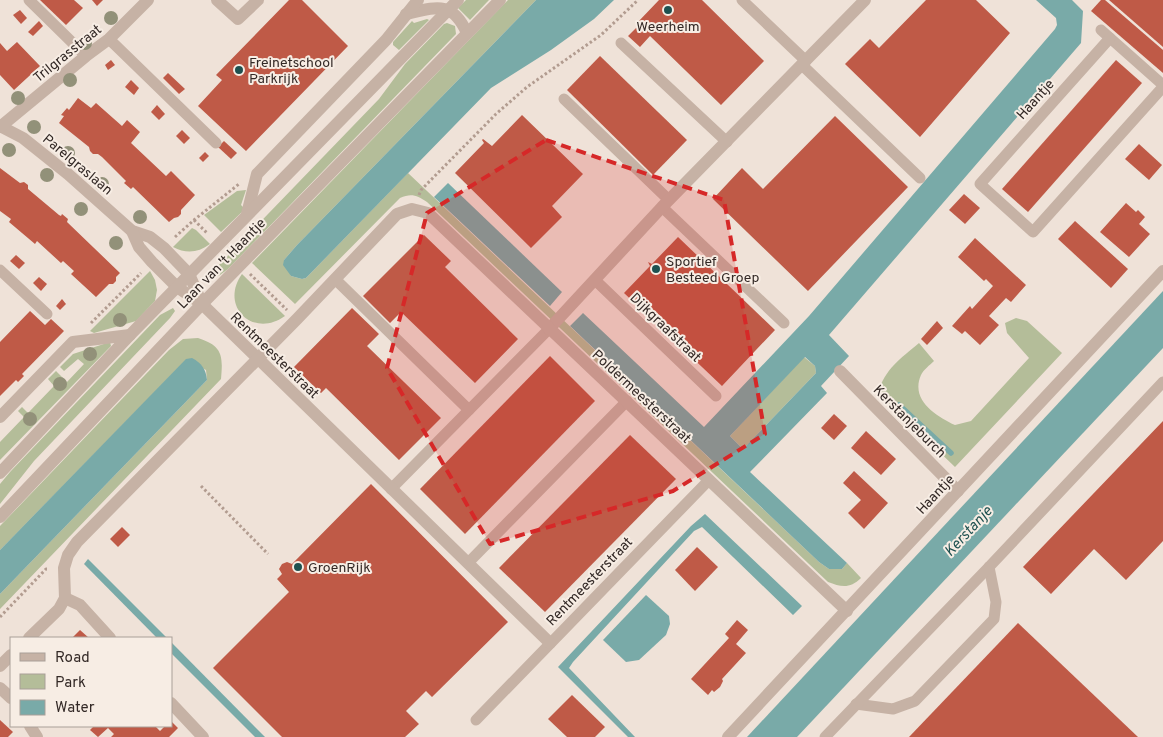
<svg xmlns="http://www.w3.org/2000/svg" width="1163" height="737" viewBox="0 0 1163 737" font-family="Overpass,sans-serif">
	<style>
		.green { fill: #b4bd99 }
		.water { fill: #79aaa8; fill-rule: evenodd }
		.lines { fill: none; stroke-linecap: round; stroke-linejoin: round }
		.stream { stroke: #79aaa8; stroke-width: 5.5 }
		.building { fill: #bf5a47 }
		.path { stroke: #b29c90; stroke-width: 3; stroke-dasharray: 2.5 2.5; stroke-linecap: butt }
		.service { stroke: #c6b2a5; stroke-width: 11 }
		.minor { stroke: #c6b2a5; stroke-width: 12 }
		.tertiary { stroke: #c6b2a5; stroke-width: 12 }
		.tree { fill: #929179 }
		.marked { fill: #d62828; fill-opacity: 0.2; stroke: #d62828; stroke-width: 4; stroke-dasharray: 10 6; stroke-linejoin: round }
		.poi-dot { fill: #1e5150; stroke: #f7ede4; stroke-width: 2 }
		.labels { text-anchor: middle; stroke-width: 4; stroke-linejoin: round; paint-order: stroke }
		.poi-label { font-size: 14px; fill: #332926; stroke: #f7ede4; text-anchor: start }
		.street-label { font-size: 14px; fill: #332926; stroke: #f7ede4 }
		.water-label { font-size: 15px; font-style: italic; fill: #1e5150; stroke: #f7ede4 }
	</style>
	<rect width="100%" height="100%" fill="#efe2d8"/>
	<g class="green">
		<polygon points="466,0 489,0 470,20 458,8"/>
		<path d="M508,0H536L297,245L284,260L291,276L302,279L306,278L408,173L819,562L829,569H842L847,563L861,578C850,589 841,587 828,582L427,202C417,195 411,193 400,198L295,304L252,263Z"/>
		<polygon points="427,19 429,20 399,50 393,45 393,42 412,21 414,23"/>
		<polygon points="447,23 455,26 456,34 228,269 220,275 212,279 211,277 215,269 379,99 405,64 444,24"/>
		<polygon points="246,190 241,205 245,209 221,232 204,215 237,191"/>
		<path d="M192,228L196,230L210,244C198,253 186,254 173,247Z"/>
		<polygon points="150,271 155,280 157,290 155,301 136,321 94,333 90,331"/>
		<path d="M242,274L285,316C253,339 219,306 242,274Z"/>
		<polygon points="173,308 175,311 170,318 34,461 0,504 0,484 10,472 160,315"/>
		<path d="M1016,318L1027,321L1062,353L955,467L878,393C885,369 900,359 919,343L934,361C930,365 923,370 921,375C910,400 936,416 955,425L971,421L1029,358L1007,333L1005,323Z"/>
		<path d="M198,338C223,346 223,356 221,379L0,609V594L207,380L206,370L186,360L0,550V526L169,350L183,339Z"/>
		<polygon points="110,342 111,346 0,460 0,442 24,417 18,411 22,407 28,413 54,386 48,379 56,371 67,382 84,364 78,359 64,371 60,367 73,354"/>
		<polygon points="804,357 815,366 816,373 743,449 730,436"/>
	</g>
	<g class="water">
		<polygon points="536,0 614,0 594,19 551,50 491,88 306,278 302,279 291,276 283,265 284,260 297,245"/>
		<path d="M1036,0H1072L1083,11L1081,43L829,335L849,356L821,386L827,393L750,472L847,563L842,569H829L819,562L570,326L583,313L704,427L809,316L1055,29L1057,25L1056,18ZM805,357L815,366L816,373L743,449L730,436Z"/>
		<polygon points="448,183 562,292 550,306 434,197"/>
		<polygon points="1163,291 1163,348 797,737 747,737"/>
		<path d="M192,358C202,363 206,370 207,380L0,594V550L186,359Z"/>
		<polygon points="705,514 802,606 793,615 702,527 694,531 573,662 569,668 635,737 628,737 558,667 691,526"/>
		<polygon points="88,559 167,638 157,638 84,564"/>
		<polygon points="646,595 669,616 670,624 666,635 639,660 626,662 603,640"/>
		<polygon points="171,642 265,737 255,737 171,653"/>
	</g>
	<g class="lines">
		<polyline class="stream" points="899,405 951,453"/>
	</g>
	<g class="building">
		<polygon points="40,0 74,0 83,8 66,25"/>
		<polygon points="92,0 103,0 97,6"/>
		<polygon points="289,0 302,0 348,46 246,151 198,106 222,80 216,75"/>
		<polygon points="659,0 702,0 764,61 721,105 650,36 640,47 628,36 639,25 637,23"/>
		<polygon points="926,0 976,0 1010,33 920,137 845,64 870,39 879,48"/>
		<polygon points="1101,0 1105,0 1163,50 1163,73 1091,11"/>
		<polygon points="1109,0 1163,0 1163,47"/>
		<polygon points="20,10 27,18 21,24 13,15"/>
		<polygon points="39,21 43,26 33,36 28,32"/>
		<polygon points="17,42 40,66 14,90 0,75 0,43 7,51"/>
		<polygon points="600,56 687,140 653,175 567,90"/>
		<polygon points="111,60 115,65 108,70 105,65"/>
		<polygon points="1116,60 1142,83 1028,212 1002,189"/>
		<polygon points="168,73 185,89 179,94 163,78"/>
		<polygon points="131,80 139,88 134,95 125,87"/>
		<polygon points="78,98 91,108 96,103 122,126 127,120 140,132 131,143 166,176 171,171 195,195 181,210 181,214 178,217 174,218 169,222 133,187 131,189 124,183 126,181 102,157 98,154 93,154 90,151 89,147 59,123 64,116 61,115 67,108 69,110"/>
		<polygon points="157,105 165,114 159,120 151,112"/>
		<polygon points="522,115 583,174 552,206 562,217 531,248 455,173 484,143 482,140 483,139 492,146"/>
		<polygon points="835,116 908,187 808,291 713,199 742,168 763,189"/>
		<polygon points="182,130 190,138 184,144 176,136"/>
		<polygon points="224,141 237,153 231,159 218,147"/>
		<polygon points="1139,144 1162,165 1149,180 1125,159"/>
		<polygon points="205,152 209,156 203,162 199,158"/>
		<polygon points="0,168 20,183 24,182 28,185 28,189 59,215 61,216 62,214 68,219 67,222 120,273 116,277 116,281 113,284 109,284 96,297 71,274 74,271 63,261 61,263 37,241 35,244 9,222 11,219 0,211"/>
		<polygon points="964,194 980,208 965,224 949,210"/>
		<polygon points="1126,203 1136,212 1138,210 1145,217 1139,224 1150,234 1129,257 1100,232"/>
		<polygon points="1075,221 1128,269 1111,288 1058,239"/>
		<polygon points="424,235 451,261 445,267 518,339 475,383 401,312 390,323 363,296"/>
		<polygon points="678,237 775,330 722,386 624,293 650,266 648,262 652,264"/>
		<polygon points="975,238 1026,285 1011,302 1006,298 989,316 999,325 980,345 965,331 962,334 952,326 970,306 972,309 993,286 986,279 984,281 958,257"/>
		<polygon points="16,255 25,263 19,269 10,261"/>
		<polygon points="39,277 47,284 41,291 33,283"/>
		<polygon points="62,299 66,304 60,310 56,306"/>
		<polygon points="352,308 379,334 367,346 441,418 399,460 326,388 321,393 294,367"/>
		<polygon points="30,311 45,325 51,319 64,331 22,374 24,376 18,382 16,380 0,396 0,342"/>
		<polygon points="937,321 943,328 927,345 921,339"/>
		<polygon points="550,356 595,401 465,534 420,489"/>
		<polygon points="834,414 847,426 834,440 821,428"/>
		<polygon points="1163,421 1163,541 1126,580 1094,549 1051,594 1023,567"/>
		<polygon points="866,431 896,459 881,475 851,448"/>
		<polygon points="630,435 676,479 545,612 499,568"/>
		<polygon points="854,471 888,503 864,529 848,513 861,500 843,483"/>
		<polygon points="371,484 508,622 432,697 426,691 406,711 419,724 405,737 282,737 213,668 289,592 277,579 282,574 279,569 282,564 287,562 292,564"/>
		<polygon points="122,527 130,535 118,547 110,539"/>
		<polygon points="697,547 718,567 695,591 675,570"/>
		<polygon points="737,620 748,630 736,644 746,653 722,679 723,681 720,687 714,692 712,690 708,695 691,679 729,638 725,634"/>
		<polygon points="1018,623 1138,737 909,737"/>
		<polygon points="80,630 89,638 72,638"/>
		<polygon points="572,695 605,727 595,737 567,737 548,719"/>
		<polygon points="0,720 13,732 8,737 0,737"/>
		<polygon points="171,721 178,728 169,737 111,737 114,734 108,728 98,737 90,730 94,726 155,726 160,731 165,726 171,726"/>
	</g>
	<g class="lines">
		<g class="path">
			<polyline points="419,195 421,190 496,114 527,87 601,35 638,0"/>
			<polyline points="194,220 208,234"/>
			<polyline points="175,237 194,220 239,184"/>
			<polyline points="250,274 287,310"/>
			<polyline points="91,323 141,273"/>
			<polyline points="201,486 268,554"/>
			<polyline points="0,617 46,569 49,569"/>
		</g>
		<g class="service">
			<polyline points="29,0 86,56"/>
			<polyline points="742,0 806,61"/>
			<polyline points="1101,30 1163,85"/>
			<polyline points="1110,38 980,184 1033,232 1163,87"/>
			<polyline points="109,39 216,143"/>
			<polyline points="621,43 727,142"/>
			<polyline points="802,65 920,178"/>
			<polyline points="564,99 669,200"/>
			<polyline points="662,207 784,323"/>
			<polyline points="0,270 47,314"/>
			<polyline points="335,279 469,410"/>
			<polyline points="595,280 716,396"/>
			<polyline points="391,489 549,329"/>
			<polyline points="468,563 627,401"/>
			<polyline points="856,704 893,709 915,701 994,619 996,602 989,567"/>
			<polyline points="476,720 709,480"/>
			<polyline points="825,737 989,567 1163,382"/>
		</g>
		<g class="minor">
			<polyline points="217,0 238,19 258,0"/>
			<path d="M406,14C436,7 452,0 467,33"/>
			<polyline points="0,126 23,138 68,174 132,231 150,237 164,248 189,274 202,304"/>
			<polyline points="0,127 86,56 109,39 148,0"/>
			<polyline points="247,214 257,174 386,40 418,0"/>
			<polyline points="132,231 139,247 152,262 177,287 202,304 550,643"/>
			<polyline points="549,329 662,207 865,0"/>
			<polyline points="840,371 958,491"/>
			<polyline points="0,417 73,342 130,335"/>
			<polyline points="65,598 80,605 110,638"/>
			<polyline points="29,638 59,609 65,598 64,568 68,555 77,542 297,319 397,214 412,209 428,213 847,611"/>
			<polyline points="0,666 11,655"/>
			<polyline points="0,688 11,698"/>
			<polyline points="171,703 203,737"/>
			<polyline points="30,726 37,737"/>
			<polyline points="728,737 1163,271"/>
		</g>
		<g class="tertiary">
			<polyline points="0,473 130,335 458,0"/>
			<polyline points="0,517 202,304 500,0"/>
		</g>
	</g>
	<g class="tree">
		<circle cx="111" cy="18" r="7"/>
		<circle cx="85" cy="43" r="7"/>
		<circle cx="70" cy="80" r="7"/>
		<circle cx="18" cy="98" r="7"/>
		<circle cx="34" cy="127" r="7"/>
		<circle cx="9" cy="150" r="7"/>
		<circle cx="68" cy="153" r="7"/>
		<circle cx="47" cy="175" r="7"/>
		<circle cx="102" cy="184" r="7"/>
		<circle cx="81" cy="209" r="7"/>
		<circle cx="140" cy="217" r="7"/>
		<circle cx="116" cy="243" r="7"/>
		<circle cx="120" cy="320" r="7"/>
		<circle cx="90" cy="354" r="7"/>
		<circle cx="60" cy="384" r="7"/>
		<circle cx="30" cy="419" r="7"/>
	</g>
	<path class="marked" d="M546,140L724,200L765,434L673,491L490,544L387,368L427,213Z"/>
	<g class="poi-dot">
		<circle cx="668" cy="10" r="5"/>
		<circle cx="239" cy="70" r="5"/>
		<circle cx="656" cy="269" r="5"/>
		<circle cx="298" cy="567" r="5"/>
	</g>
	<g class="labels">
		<g class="poi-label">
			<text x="668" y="31" text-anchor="middle">Weerheim</text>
			<text x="249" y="67">Freinetschool<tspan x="249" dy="16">Parkrijk</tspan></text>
			<text x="666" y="266">Sportief<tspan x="666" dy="16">Besteed Groep</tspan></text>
			<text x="308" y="572">GroenRijk</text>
		</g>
		<g class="street-label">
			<text transform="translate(67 53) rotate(-39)" y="5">Trilgrasstraat</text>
			<text transform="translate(1035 99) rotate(-48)" y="5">Haantje</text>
			<text transform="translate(78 164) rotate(40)" y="5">Parelgraslaan</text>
			<text transform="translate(221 263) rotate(-46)" y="5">Laan van 't Haantje</text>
			<text transform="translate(666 327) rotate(44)" y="5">Dijkgraafstraat</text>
			<text transform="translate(275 355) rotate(44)" y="5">Rentmeesterstraat</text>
			<text transform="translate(642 396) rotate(43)" y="5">Poldermeesterstraat</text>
			<text transform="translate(910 421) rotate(45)" y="5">Kerstanjeburch</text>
			<text transform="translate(935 494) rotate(-47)" y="5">Haantje</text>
			<text transform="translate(589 581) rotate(-46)" y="5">Rentmeesterstraat</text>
		</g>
		<g class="water-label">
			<text transform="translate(968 531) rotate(-47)" y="5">Kerstanje</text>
		</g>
	</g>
	<rect x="10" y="637" width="162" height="90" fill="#f7ede4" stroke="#a99f98"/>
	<rect x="20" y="653" width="25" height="8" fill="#c6b2a5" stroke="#a99f98"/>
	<text x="55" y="662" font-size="15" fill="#332926">Road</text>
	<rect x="20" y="674" width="25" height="15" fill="#b4bd99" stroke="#a99f98"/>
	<text x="55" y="687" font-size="15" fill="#332926">Park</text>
	<rect x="20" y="700" width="25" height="15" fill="#79aaa8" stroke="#a99f98"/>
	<text x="55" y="712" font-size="15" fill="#332926">Water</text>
</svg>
